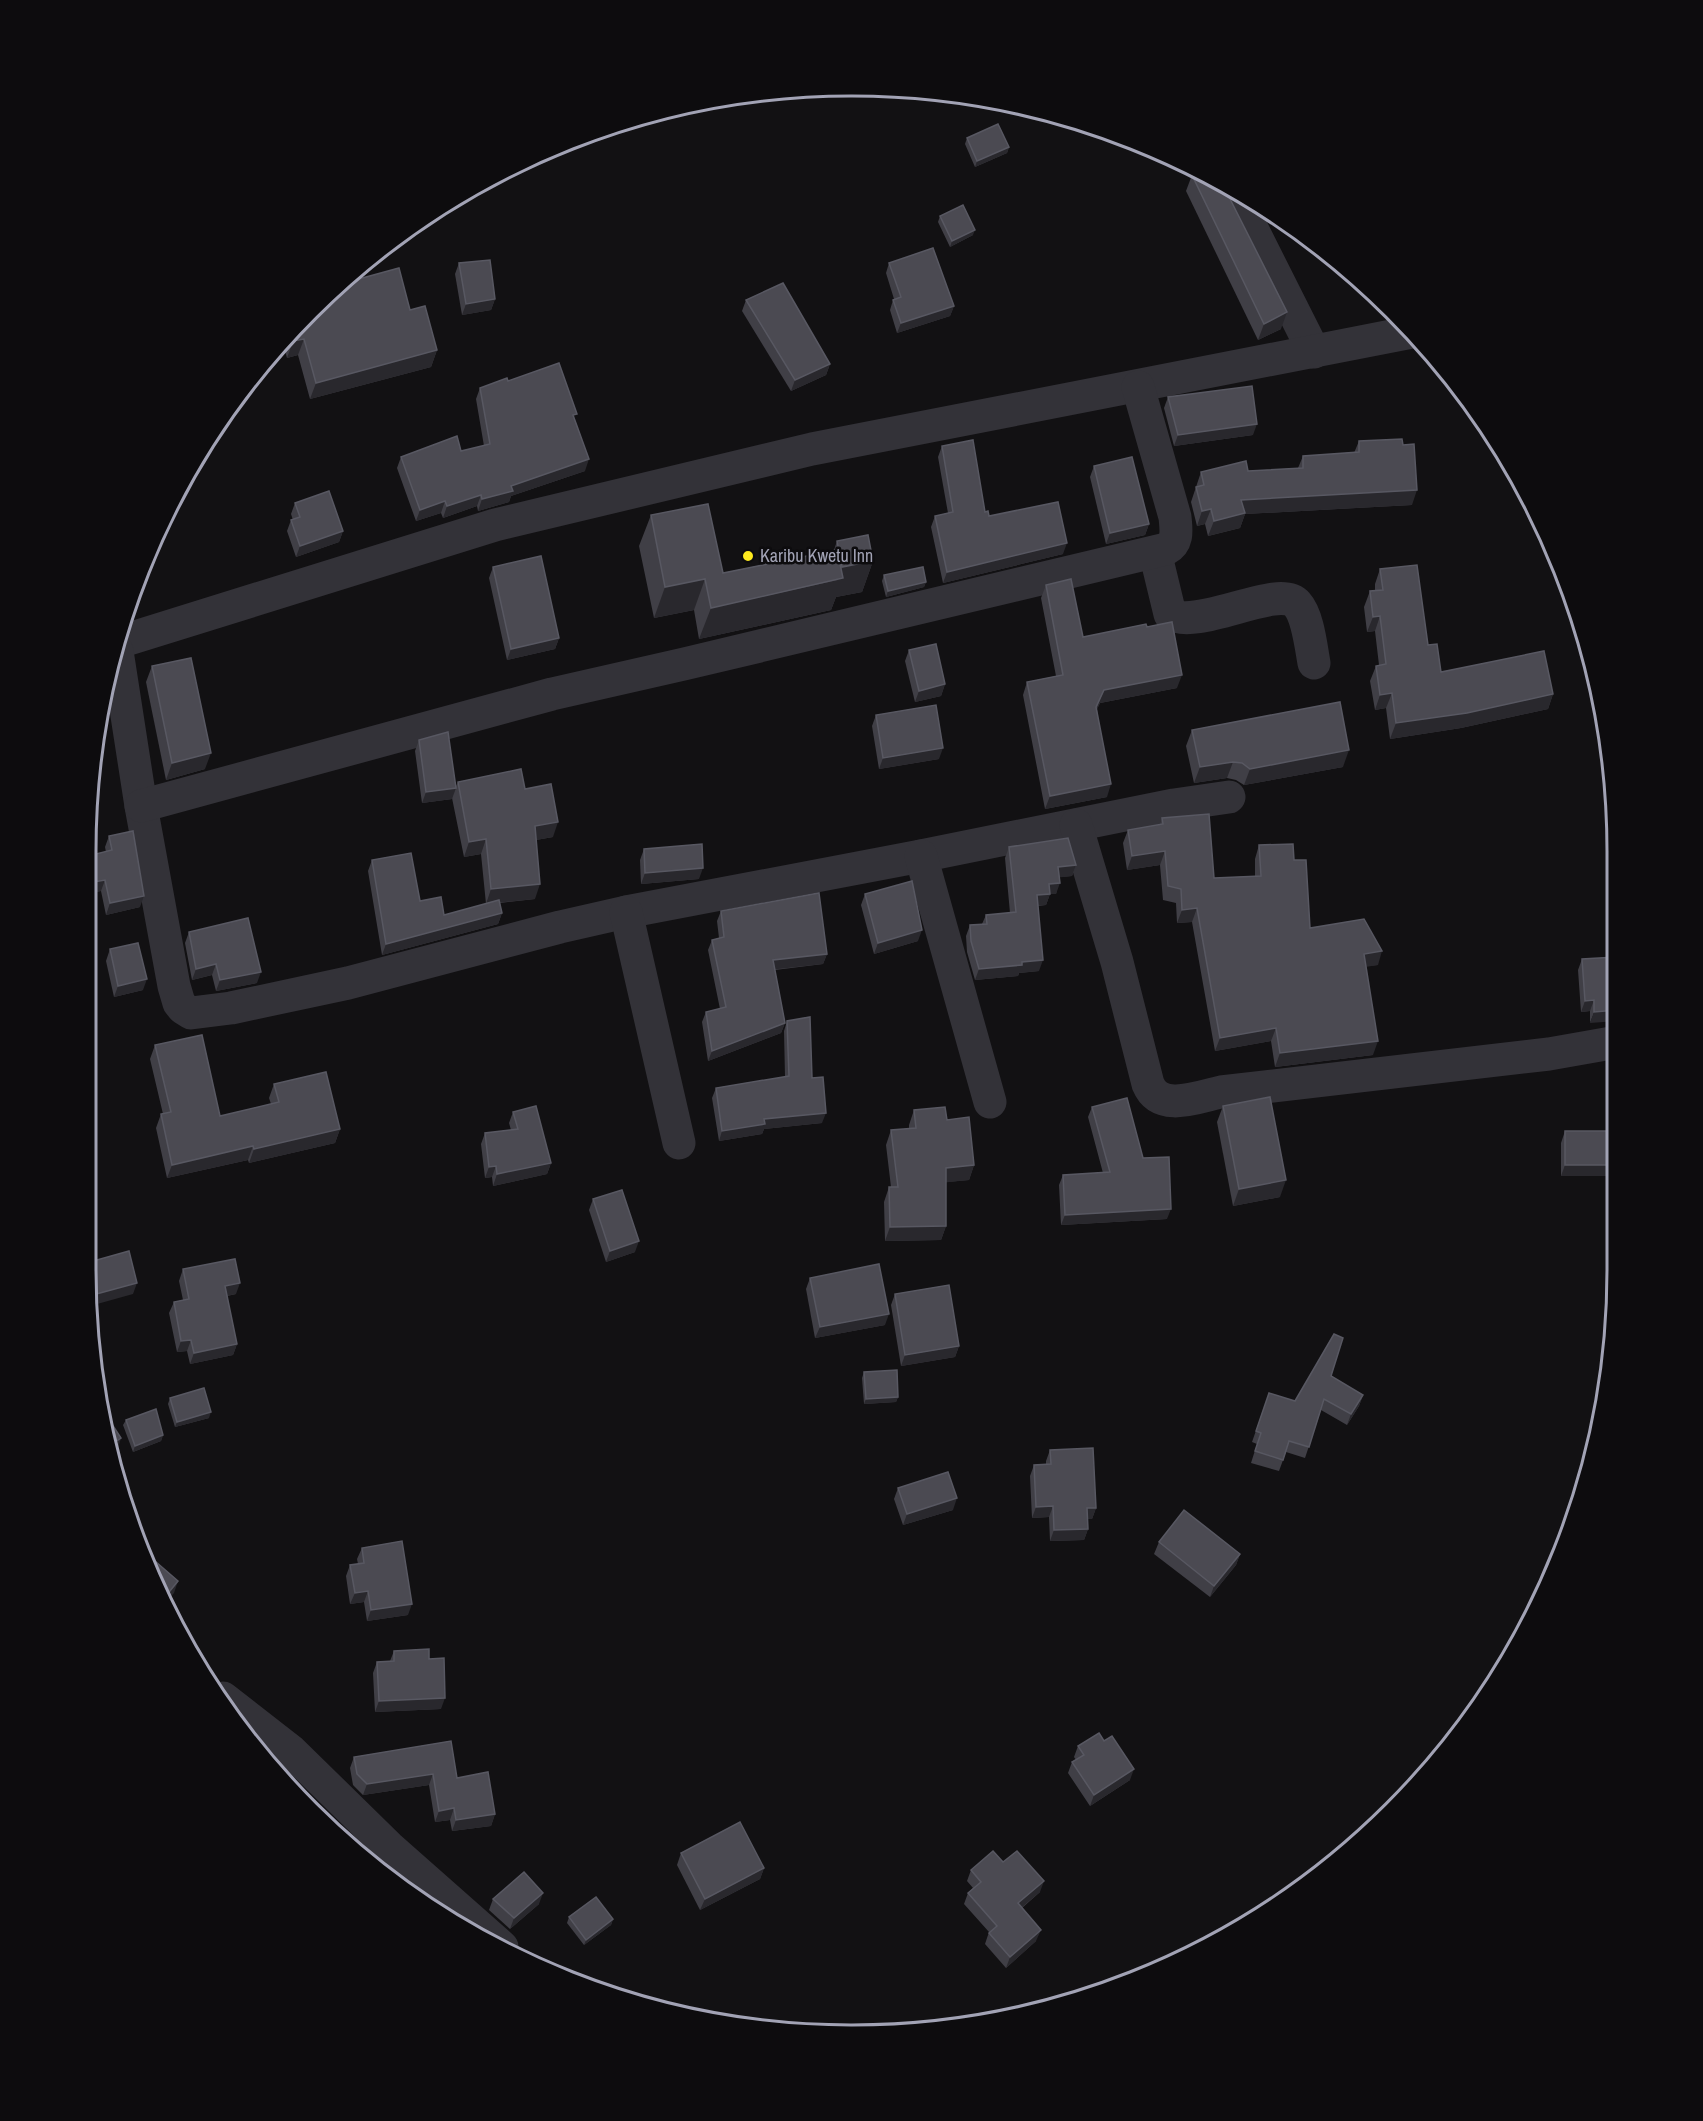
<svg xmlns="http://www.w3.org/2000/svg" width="1703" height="2121" viewBox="0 0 1703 2121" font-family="'Archivo Narrow',sans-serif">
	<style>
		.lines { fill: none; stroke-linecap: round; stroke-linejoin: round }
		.street { stroke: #333238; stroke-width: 33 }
		.wall { fill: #403f46 }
		.shaded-wall { fill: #29282d }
		.building { fill: #4b4a52; stroke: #585862; stroke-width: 1.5 }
		.poi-dot { fill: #feea1e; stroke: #0d0c0e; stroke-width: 2 }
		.labels { text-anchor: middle; stroke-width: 5; stroke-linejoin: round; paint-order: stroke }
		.poi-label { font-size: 18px; fill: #a2a3b5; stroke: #0d0c0e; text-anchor: start }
		.rim { fill: none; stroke: #a2a3b5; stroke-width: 3 }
	</style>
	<rect width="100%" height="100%" fill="#121113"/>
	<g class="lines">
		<g class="street">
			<polyline points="1233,191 1314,352"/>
			<path d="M1155,552L1170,614C1198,631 1279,583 1297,604C1308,616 1311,647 1314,663"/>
			<polyline points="119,642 495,525 812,449 1412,332"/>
			<polyline points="117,651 141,806 174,986 179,1003 183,1008 191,1013 231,1008 348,983 560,927 626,912 921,856 1174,805 1229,797"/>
			<path d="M141,806L552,694L684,664L1166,549C1179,542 1176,529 1175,517L1138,387"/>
			<path d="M1076,825L1117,962L1148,1084C1160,1113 1198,1097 1221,1092L1549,1054L1617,1042"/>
			<polyline points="921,856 990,1102"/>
			<polyline points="626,912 679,1143"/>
			<polyline points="223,1698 291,1751 389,1847 502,1947"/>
		</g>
	</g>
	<g class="wall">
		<polygon points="967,138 1009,147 1007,153 975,167 965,144"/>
		<polygon points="1192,175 1281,329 1258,340 1186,191"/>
		<polygon points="940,216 973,235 950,247 938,222"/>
		<polygon points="459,263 495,299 491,310 462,315 455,274"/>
		<polygon points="889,263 954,306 950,316 897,333 890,310 893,300 894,299 886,273"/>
		<polygon points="337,285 410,310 437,350 431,367 310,399 298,355 287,358 282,340"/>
		<polygon points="746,300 830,364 826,375 791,391 742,311"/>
		<polygon points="508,381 575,420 585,471 511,496 509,502 478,511 477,506 443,518 441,513 416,521 397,468 401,457 461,451 484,446 476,399 480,388"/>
		<polygon points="1168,397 1253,435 1174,446 1164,408"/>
		<polygon points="1359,441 1412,505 1245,514 1240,528 1208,536 1205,524 1197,526 1191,502 1201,472 1248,471 1298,468 1303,456 1354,453"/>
		<polygon points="942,446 985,512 989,516 1063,554 943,583 931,527 935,516 948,513 938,457"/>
		<polygon points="1094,466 1149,524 1145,535 1106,544 1090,477"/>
		<polygon points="295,503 343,531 339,542 296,557 287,531 291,520 293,520 291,514"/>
		<polygon points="651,515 723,573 834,550 837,541 873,561 862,592 836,597 831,610 699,639 694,610 654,618 639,546"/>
		<polygon points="493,567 559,638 555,649 507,660 489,578"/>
		<polygon points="1380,569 1428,645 1441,672 1553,694 1548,709 1461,728 1390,739 1386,708 1375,710 1370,681 1376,666 1379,665 1375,631 1367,632 1364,607 1370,591 1375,591 1375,584"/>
		<polygon points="884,575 926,582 924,587 886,597 882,581"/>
		<polygon points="1046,585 1083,637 1147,627 1177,688 1100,703 1097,709 1107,797 1045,809 1023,695 1027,682 1056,676 1041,598"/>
		<polygon points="909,650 945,684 941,696 915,702 905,661"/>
		<polygon points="152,666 205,769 166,780 146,682"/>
		<polygon points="876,715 939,759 879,769 872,726"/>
		<polygon points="1192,730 1343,767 1244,785 1236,780 1227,778 1194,783 1186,746"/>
		<polygon points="419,740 456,786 458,782 525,789 553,837 536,840 535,899 500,903 502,913 498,924 382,955 368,871 372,860 420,901 444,915 486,904 481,854 464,857 452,798 452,799 422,803 415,751"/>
		<polygon points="1162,818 1214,878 1255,876 1255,859 1259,845 1294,860 1310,928 1378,965 1366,966 1373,1055 1275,1067 1271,1041 1215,1051 1192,922 1177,923 1176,903 1163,900 1160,865 1127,870 1123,843 1128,830 1160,825"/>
		<polygon points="109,836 140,907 106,915 101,891 90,893 87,878 87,859 88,856 106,852 105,847"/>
		<polygon points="1009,847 1076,865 1072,876 1060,877 1056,894 1050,894 1046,905 1038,906 1039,971 1019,973 1018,976 975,980 967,952 966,936 970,925 982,924 986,915 1010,913 1005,858"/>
		<polygon points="644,849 699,879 641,884 640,860"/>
		<polygon points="865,894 918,941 874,954 861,905"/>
		<polygon points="721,911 827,954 823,964 775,970 785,1023 781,1033 708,1061 702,1022 706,1012 720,1009 708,950 712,940 719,938 717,921"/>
		<polygon points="189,932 257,983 216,991 212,975 192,980 185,943"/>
		<polygon points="110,949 143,990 114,997 106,961"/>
		<polygon points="1616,957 1590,1023 1590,1011 1581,1012 1578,970 1582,959"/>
		<polygon points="787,1021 812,1078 822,1123 764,1129 762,1134 719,1141 712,1098 716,1088 785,1077 784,1031"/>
		<polygon points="155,1045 220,1116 271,1104 269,1098 274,1084 340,1129 335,1143 249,1163 248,1160 167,1178 156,1128 161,1114 163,1114 150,1059"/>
		<polygon points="1223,1106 1280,1197 1233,1206 1217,1122"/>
		<polygon points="1092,1107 1143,1158 1167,1219 1061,1225 1059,1185 1063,1175 1103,1173 1088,1117"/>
		<polygon points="914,1110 947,1120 974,1165 969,1180 946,1182 946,1226 941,1240 885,1241 884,1202 889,1187 891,1187 886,1145 891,1130 909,1129 909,1125"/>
		<polygon points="513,1112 551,1163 547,1174 493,1186 492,1177 485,1178 481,1144 485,1133 511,1130 509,1123"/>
		<polygon points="1565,1131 1615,1176 1561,1176 1561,1143"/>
		<polygon points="593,1199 635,1252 606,1262 589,1210"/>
		<polygon points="183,1269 236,1294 227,1296 237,1344 233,1355 190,1364 187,1351 177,1352 169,1313 174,1302 183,1300 179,1281"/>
		<polygon points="810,1278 885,1325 815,1338 806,1289"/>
		<polygon points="895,1294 959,1346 955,1357 901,1366 891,1305"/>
		<polygon points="864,1372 898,1397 896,1402 864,1404 862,1378"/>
		<polygon points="1331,1376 1363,1395 1359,1406 1347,1425 1321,1410 1305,1458 1286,1452 1279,1471 1251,1463 1257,1444 1252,1442 1269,1393 1295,1401"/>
		<polygon points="170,1398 209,1418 175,1427 168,1404"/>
		<polygon points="126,1420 163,1435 161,1441 133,1452 123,1425"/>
		<polygon points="1050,1450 1096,1508 1092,1519 1087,1519 1088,1529 1084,1540 1050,1541 1049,1517 1032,1518 1030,1476 1034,1465 1046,1464 1046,1461"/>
		<polygon points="898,1488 953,1510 903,1525 894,1499"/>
		<polygon points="1159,1542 1240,1554 1236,1565 1210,1597 1154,1554"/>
		<polygon points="362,1548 408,1615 367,1621 364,1602 350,1604 346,1576 350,1565 358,1564 357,1559"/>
		<polygon points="394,1651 429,1659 441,1709 375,1712 373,1673 377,1662 390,1661"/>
		<polygon points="1078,1746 1130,1780 1090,1806 1068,1773 1072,1762 1076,1760 1074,1757"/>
		<polygon points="354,1757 457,1778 495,1814 491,1826 452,1831 450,1820 435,1822 429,1785 363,1795 353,1785 350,1768"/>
		<polygon points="681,1853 764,1868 760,1879 700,1910 677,1865"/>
		<polygon points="1003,1862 1040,1892 1022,1908 1036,1941 1006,1968 985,1944 989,1932 964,1904 968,1893 973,1888 967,1881 971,1870"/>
		<polygon points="493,1899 539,1904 510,1929 489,1910"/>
		<polygon points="569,1917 613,1919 611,1925 584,1945 567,1923"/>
	</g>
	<g class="shaded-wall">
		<polygon points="1009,147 1007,153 975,167 977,161"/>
		<polygon points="975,230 973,235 950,247 952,241"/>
		<polygon points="495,299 491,310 462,315 466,304"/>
		<polygon points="954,306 950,316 897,333 901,323"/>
		<polygon points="1287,312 1281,329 1258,340 1264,324"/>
		<polygon points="304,339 298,355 287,358 293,341"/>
		<polygon points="437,350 431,367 310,399 316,383"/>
		<polygon points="830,364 826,375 791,391 795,380"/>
		<polygon points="1257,424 1253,435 1174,446 1178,435"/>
		<polygon points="589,459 585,471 511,496 509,502 478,511 482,499 511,486"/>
		<polygon points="1417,490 1412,505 1245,514 1240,528 1208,536 1214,521 1241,500"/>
		<polygon points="481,495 477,506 443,518 447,506"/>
		<polygon points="445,501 441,513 416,521 420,510"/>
		<polygon points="1211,509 1205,524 1197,526 1202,511"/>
		<polygon points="1149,524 1145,535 1106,544 1110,533"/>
		<polygon points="169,528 165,539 155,542 160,530"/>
		<polygon points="343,531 339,542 296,557 300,546"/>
		<polygon points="1067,543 1063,554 943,583 947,572"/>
		<polygon points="873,561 862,592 836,597 831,610 699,639 711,608 838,580 842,567"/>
		<polygon points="705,579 694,610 654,618 665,587"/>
		<polygon points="926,582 924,587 886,597 888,591"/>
		<polygon points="1380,616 1375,631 1367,632 1373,617"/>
		<polygon points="559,638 555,649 507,660 511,649"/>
		<polygon points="1182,675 1177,688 1100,703 1092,720 1104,690"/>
		<polygon points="945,684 941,696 915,702 919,691"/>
		<polygon points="1392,693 1386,708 1375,710 1380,695"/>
		<polygon points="1553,694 1548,709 1461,728 1390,739 1396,723"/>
		<polygon points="943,748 939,759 879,769 883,758"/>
		<polygon points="1349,750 1343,767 1244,785 1250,769"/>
		<polygon points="211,753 205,769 166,780 172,763"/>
		<polygon points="1233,762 1227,778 1194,783 1200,767"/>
		<polygon points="1111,784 1107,797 1045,809 1050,796"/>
		<polygon points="456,788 452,799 422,803 426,792"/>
		<polygon points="558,822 553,837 530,841 535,826"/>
		<polygon points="486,839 481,854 464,857 469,842"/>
		<polygon points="1165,851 1160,865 1127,870 1132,856"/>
		<polygon points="1076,865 1072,876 1054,878 1058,867"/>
		<polygon points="703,868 699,879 641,884 645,873"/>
		<polygon points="105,880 101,891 90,893 94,882"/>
		<polygon points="1060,883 1056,894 1050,894 1046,905 1033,906 1037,895 1049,884"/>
		<polygon points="540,884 535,899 486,904 491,889"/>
		<polygon points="144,896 140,907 106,915 110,903"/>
		<polygon points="1197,908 1192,922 1177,923 1182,910"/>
		<polygon points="502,913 498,924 382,955 386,944"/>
		<polygon points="922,930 918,941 874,954 878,943"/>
		<polygon points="1382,951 1378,965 1359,968 1364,954"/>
		<polygon points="827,954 823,964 769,970 773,960"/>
		<polygon points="1043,960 1039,971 1019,973 1018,976 975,980 979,969 1022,962"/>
		<polygon points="216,964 212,975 192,980 196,969"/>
		<polygon points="261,972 257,983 216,991 220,980"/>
		<polygon points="147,979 143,990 114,997 118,986"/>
		<polygon points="1594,1000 1590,1011 1581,1012 1585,1001"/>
		<polygon points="1617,1010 1617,1021 1590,1023 1594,1012"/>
		<polygon points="785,1023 781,1033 708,1061 712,1051"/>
		<polygon points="1276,1028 1271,1041 1215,1051 1220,1038"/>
		<polygon points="1378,1041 1373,1055 1275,1067 1280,1053"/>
		<polygon points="826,1113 822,1123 764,1129 762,1134 719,1141 722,1131 764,1119"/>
		<polygon points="340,1129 335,1143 249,1163 254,1149"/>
		<polygon points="253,1146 248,1160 167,1178 172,1165"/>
		<polygon points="551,1163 547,1174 493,1186 497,1174"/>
		<polygon points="974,1165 969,1180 940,1183 946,1168"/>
		<polygon points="1565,1165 1617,1165 1617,1170 1615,1176 1561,1176"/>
		<polygon points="496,1166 492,1177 485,1178 489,1167"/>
		<polygon points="1286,1180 1280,1197 1233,1206 1239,1189"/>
		<polygon points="1171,1209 1167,1219 1061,1225 1065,1215"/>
		<polygon points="946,1226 941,1240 885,1241 890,1227"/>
		<polygon points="639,1241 635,1252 606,1262 610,1251"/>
		<polygon points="137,1283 133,1294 90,1306 89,1296"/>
		<polygon points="240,1283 236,1294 221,1297 225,1286"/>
		<polygon points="889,1314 885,1325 815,1338 820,1327"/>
		<polygon points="191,1340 187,1351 177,1352 181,1341"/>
		<polygon points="237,1344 233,1355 190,1364 194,1353"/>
		<polygon points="959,1346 955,1357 901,1366 905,1355"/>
		<polygon points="1363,1395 1359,1406 1347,1425 1351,1414"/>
		<polygon points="898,1397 896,1402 864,1404 866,1399"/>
		<polygon points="211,1412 209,1418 175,1427 177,1422"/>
		<polygon points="163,1435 161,1441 133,1452 135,1446"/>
		<polygon points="121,1438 118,1448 110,1453 109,1446"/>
		<polygon points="957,1498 953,1510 903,1525 907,1514"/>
		<polygon points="1053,1506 1049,1517 1032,1518 1036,1507"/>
		<polygon points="1087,1508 1096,1508 1092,1519 1083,1519"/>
		<polygon points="1088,1529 1084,1540 1050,1541 1054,1530"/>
		<polygon points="1240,1554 1236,1565 1210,1597 1214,1586"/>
		<polygon points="178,1581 174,1593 167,1601 165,1597"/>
		<polygon points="368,1591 364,1602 350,1604 355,1593"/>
		<polygon points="412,1604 408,1615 367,1621 371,1610"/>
		<polygon points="445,1698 441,1709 375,1712 379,1701"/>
		<polygon points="1134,1769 1130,1780 1090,1806 1094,1795"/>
		<polygon points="433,1774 429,1785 363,1795 367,1784"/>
		<polygon points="454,1808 450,1820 435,1822 439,1811"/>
		<polygon points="495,1814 491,1826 452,1831 456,1820"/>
		<polygon points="764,1868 760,1879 700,1910 705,1899"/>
		<polygon points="1044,1881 1040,1892 1014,1914 1018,1903"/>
		<polygon points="543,1893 539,1904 510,1929 514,1918"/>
		<polygon points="613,1919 611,1925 584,1945 586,1940"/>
		<polygon points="1041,1930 1036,1941 1006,1968 1010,1957"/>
	</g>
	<g class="building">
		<polygon points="998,124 1009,147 977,161 967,138"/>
		<polygon points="1200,171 1223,185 1287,312 1264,324 1192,175"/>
		<polygon points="963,205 975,230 952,241 940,216"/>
		<polygon points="933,248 954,306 901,323 893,300 901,297 889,263"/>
		<polygon points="490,260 495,299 466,304 459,263"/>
		<polygon points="399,268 410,310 425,306 437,350 316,383 304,339 293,341 290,332 337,285"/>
		<polygon points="783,283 830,364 795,380 746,300"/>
		<polygon points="559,363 577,414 573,415 589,459 511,486 513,491 482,499 481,495 447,506 445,501 420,510 401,457 457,436 461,451 490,444 480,388 507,378 508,381"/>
		<polygon points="1252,386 1257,424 1178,435 1168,397"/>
		<polygon points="1402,439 1403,445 1414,444 1417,490 1241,500 1245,513 1214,521 1211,509 1202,511 1196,487 1204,485 1201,472 1246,461 1248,471 1303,468 1303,456 1359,452 1359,441"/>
		<polygon points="973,440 985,512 988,511 989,516 1058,502 1067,543 947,572 935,516 953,512 942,446"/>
		<polygon points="1132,457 1149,524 1110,533 1094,466"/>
		<polygon points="329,491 343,531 300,546 291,520 300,517 295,503"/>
		<polygon points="708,504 723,573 837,550 843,578 711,608 705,579 665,587 651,515"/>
		<polygon points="167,516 169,528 160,530"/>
		<polygon points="868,535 873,561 842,567 837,541"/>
		<polygon points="541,556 559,638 511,649 493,567"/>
		<polygon points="1417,565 1428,645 1437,644 1441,672 1544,651 1553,694 1467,713 1396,723 1392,693 1380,695 1376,666 1386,664 1380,616 1373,617 1370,591 1383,590 1380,569"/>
		<polygon points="923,567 926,582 888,591 884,575"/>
		<polygon points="1071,579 1083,637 1146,624 1147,627 1172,622 1182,675 1104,690 1096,707 1111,784 1050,796 1027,682 1063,675 1046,585"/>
		<polygon points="936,644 945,684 919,691 909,650"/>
		<polygon points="191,658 211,753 172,763 152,666"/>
		<polygon points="1340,702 1349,750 1250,769 1242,763 1233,762 1200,767 1192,730"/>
		<polygon points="936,705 943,748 883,758 876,715"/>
		<polygon points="448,732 456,788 426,792 419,740"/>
		<polygon points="521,769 525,789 551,784 558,822 535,826 540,884 491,889 486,839 469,842 458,782"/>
		<polygon points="1209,814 1214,878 1261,876 1259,845 1293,844 1294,860 1306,860 1310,928 1364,919 1382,951 1364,954 1378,1041 1280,1053 1276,1028 1220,1038 1197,908 1182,910 1181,889 1168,886 1165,851 1132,856 1128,830 1163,824 1162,818"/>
		<polygon points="133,831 144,896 110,903 105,880 94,882 88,856 112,850 109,836"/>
		<polygon points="1068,838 1076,865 1058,867 1060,883 1049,884 1050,894 1037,895 1043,960 1022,962 1022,965 979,969 971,941 970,925 987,924 986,915 1016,912 1009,847"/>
		<polygon points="702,844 703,868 645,873 644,849"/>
		<polygon points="411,853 420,901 441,897 444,915 499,900 502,913 386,944 372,860"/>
		<polygon points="912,881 922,930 878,943 865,894"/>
		<polygon points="819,893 827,954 773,960 785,1023 712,1051 706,1012 726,1007 712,940 724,937 721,911"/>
		<polygon points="248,918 261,972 220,980 216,964 196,969 189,932"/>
		<polygon points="138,943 147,979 118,986 110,949"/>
		<polygon points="1616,957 1617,1010 1594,1012 1594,1000 1585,1001 1582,959"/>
		<polygon points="810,1017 812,1078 823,1077 826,1113 764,1119 765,1124 722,1131 716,1088 789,1076 787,1021"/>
		<polygon points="202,1035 220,1116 279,1102 274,1084 326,1072 340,1129 254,1149 253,1146 172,1165 161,1114 171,1112 155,1045"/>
		<polygon points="1270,1097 1286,1180 1239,1189 1223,1106"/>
		<polygon points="1127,1098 1143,1158 1169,1157 1171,1209 1065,1215 1063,1175 1110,1172 1092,1107"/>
		<polygon points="536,1106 551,1163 497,1174 496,1166 489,1167 485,1133 518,1129 513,1112"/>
		<polygon points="945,1107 947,1120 969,1117 974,1165 946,1168 946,1226 890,1227 889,1187 898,1187 891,1130 916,1128 914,1110"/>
		<rect x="1565" y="1131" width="52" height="34"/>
		<polygon points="622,1190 639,1241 610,1251 593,1199"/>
		<polygon points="129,1251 137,1283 89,1296 86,1263"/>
		<polygon points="235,1259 240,1283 225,1286 237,1344 194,1353 191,1340 181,1341 174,1302 189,1299 183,1269"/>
		<polygon points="879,1264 889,1314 820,1327 810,1278"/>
		<polygon points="949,1285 959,1346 905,1355 895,1294"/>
		<polygon points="1334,1334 1343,1338 1331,1376 1363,1395 1351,1414 1324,1399 1309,1447 1289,1441 1283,1460 1255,1451 1261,1433 1256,1431 1269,1393 1295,1401"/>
		<polygon points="897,1370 898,1397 866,1399 864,1372"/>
		<polygon points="204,1388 211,1412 177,1422 170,1398"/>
		<polygon points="156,1409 163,1435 135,1446 126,1420"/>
		<polygon points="104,1412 121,1438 109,1446"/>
		<polygon points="1093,1448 1096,1508 1087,1508 1088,1529 1054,1530 1053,1506 1036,1507 1034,1465 1051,1464 1050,1450"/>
		<polygon points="948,1472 957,1498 907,1514 898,1488"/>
		<polygon points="1184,1510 1240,1554 1214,1586 1159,1542"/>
		<polygon points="402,1541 412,1604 371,1610 368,1591 355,1593 350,1565 364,1563 362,1548"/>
		<polygon points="148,1555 178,1581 165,1597"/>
		<polygon points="429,1649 429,1659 444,1658 445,1698 379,1701 377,1662 394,1661 394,1651"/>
		<polygon points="1099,1733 1104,1741 1112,1736 1134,1769 1094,1795 1072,1762 1084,1755 1078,1746"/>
		<polygon points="451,1741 457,1778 488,1772 495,1814 456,1820 454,1808 439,1811 433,1774 367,1784 357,1774 354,1757"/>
		<polygon points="740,1822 764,1868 705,1899 681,1853"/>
		<polygon points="993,1851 1003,1862 1017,1851 1044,1881 1018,1903 1041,1930 1010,1957 989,1933 997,1926 968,1893 981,1882 971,1870"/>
		<polygon points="524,1872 543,1893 514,1918 493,1899"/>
		<polygon points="596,1897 613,1919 586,1940 569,1917"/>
	</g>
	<circle class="poi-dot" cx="748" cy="556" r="6"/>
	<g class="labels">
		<g class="poi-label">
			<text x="760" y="562">Karibu Kwetu Inn</text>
		</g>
	</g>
	<path d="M0 0H1703V2121H0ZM851 96H852A755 755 0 0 1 1607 851V1270A755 755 0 0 1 852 2025H851A755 755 0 0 1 96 1270V851A755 755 0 0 1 851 96Z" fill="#0d0c0e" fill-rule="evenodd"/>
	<path class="rim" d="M851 96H852A755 755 0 0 1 1607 851V1270A755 755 0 0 1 852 2025H851A755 755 0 0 1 96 1270V851A755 755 0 0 1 851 96Z"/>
</svg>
